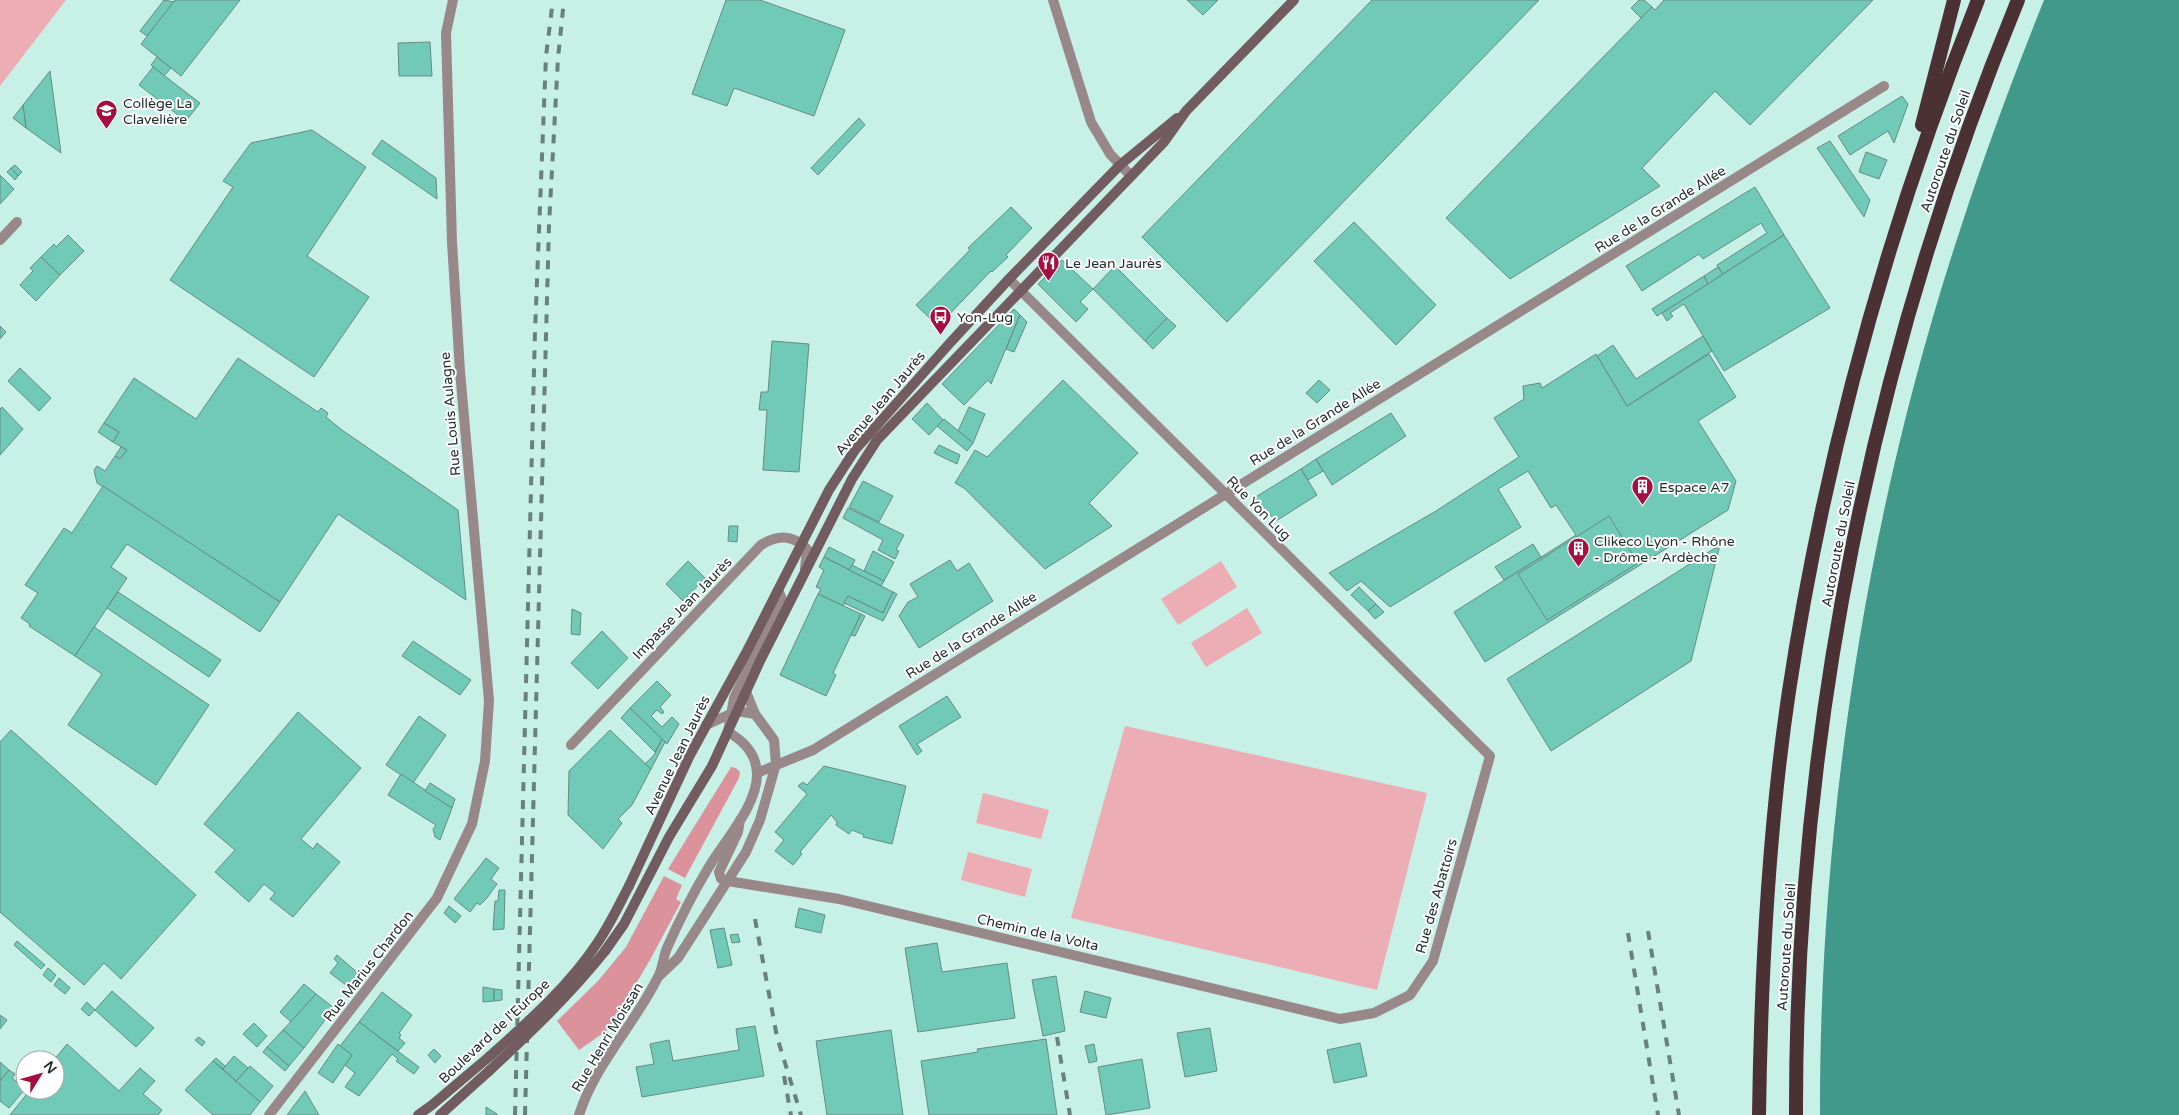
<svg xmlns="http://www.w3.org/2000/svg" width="2179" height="1115" viewBox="0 0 2179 1115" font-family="'Varela Round',sans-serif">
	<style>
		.green { fill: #edadb4 }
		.forest { fill: #db929b }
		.water { fill: #409989 }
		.building { fill: #71c9b7; stroke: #658c83 }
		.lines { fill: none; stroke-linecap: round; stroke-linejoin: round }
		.minor { stroke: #99888a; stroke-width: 10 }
		.tertiary { stroke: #99888a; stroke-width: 10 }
		.secondary { stroke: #735c5f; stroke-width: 10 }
		.trunk { stroke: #4c3134; stroke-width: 14 }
		.rail { stroke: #67827c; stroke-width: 4; stroke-dasharray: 9 9; stroke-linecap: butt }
		.secondary-bridge { stroke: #735c5f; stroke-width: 10 }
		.labels { text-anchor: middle; stroke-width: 4; stroke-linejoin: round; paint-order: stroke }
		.poi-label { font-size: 14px; fill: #1e2e2a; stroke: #fff; text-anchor: start }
		.street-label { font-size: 14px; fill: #1e2e2a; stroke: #fff }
	</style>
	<rect width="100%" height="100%" fill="#c7f0e7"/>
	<g class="green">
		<polygon points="0,0 66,0 0,86"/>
		<polygon points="1221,561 1237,587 1178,625 1161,599"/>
		<polygon points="1247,608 1262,633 1206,667 1191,643"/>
		<polygon points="1125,726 1427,793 1377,990 1071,918"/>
		<polygon points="983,793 1049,810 1041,839 976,823"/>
		<polygon points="968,852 1032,869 1025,897 961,880"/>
	</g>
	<g class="forest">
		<polygon points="731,767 736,768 740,772 739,778 685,878 668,869"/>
		<polygon points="664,876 682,885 676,899 681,902 650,960 609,1029 579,1050 557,1021 598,981 626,947"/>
	</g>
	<path class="water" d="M2044,0H2179V1115H1820C1819,820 1868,507 1961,227C1986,150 2014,75 2044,0Z"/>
	<g class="building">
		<polygon points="164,0 174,2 147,36 140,31"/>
		<polygon points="175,0 240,0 181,76 141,44"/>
		<polygon points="726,0 760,0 845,30 814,116 734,88 727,106 692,94"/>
		<polygon points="1187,0 1218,0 1203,15"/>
		<polygon points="1372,0 1539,0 1227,322 1142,237"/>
		<polygon points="1639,0 1644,0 1652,7 1641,18 1631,8"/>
		<polygon points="1664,0 1873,0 1750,125 1715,91 1642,168 1660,186 1510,279 1446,218 1652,7 1655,10"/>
		<polygon points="430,42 432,76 399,76 398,43"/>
		<polygon points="157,57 171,68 164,76 151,65"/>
		<polygon points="153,67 200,103 186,121 139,85"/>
		<polygon points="50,71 61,153 26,128 23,105"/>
		<polygon points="1902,96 1908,104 1894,143 1888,131 1850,155 1838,136"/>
		<polygon points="23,105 26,128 13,118"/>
		<polygon points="859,118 865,125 818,175 811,168"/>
		<polygon points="312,130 366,167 307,256 369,297 314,377 170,280 233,187 223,181 251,143"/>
		<polygon points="382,140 436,178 437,199 372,154"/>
		<polygon points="1830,141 1870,200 1864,217 1817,148"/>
		<polygon points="1866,152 1887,160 1879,179 1859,172"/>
		<polygon points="15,165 22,172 18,176 11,168"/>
		<polygon points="11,168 18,176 15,180 7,172"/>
		<polygon points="0,175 14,189 0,204"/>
		<polygon points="1755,187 1784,235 1723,274 1717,265 1767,233 1761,223 1703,259 1699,254 1642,291 1626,266"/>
		<polygon points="1011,207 1032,228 1006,255 1008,257 992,272 991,271 938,326 916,305 970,250 968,248"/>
		<polygon points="1354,222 1436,305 1396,345 1314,261"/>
		<polygon points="68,235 84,251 60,275 41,257 54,244 56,247"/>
		<polygon points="1784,235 1830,308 1724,371 1684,304 1670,313 1673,316 1667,321 1662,313"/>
		<polygon points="41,257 60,275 36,301 20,285 33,271 30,268"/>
		<polygon points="1062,260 1093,289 1080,302 1088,309 1076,322 1038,284"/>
		<polygon points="1115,266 1167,318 1145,341 1093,289"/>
		<polygon points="1718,267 1723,274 1708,284 1704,276"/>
		<polygon points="1704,276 1708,284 1657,316 1652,309"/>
		<polygon points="1014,309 1020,315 991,384 988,380 964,405 942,384"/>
		<polygon points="1020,315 1027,322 1014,352 1006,349"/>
		<polygon points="1167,318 1176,326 1153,349 1145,341"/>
		<polygon points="0,326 6,332 0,339"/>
		<polygon points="1703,336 1712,351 1627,406 1597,356 1613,345 1636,379"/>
		<polygon points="772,341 809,344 799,472 763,470 767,410 759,410 761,392 768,392"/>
		<polygon points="1596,354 1627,406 1709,354 1736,397 1698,421 1736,481 1728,510 1485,662 1454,612 1576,535 1556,505 1551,508 1528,471 1498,489 1521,527 1390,607 1361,581 1347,591 1329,573 1436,511 1519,457 1494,418 1524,399 1523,386 1540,383 1542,388"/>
		<polygon points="238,358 318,412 321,408 328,413 326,417 342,430 458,510 466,600 338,514 280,602 97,483 94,470 97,466 105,471 115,456 120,459 127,450 113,442 119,432 104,423 134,378 196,419"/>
		<polygon points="20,368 51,398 39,411 8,381"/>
		<polygon points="1063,380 1138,453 1089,503 1112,526 1045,569 964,488 955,483 975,450 987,457"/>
		<polygon points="1319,380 1330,390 1317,403 1306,393"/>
		<polygon points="927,403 943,420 929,435 912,419"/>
		<polygon points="2,407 23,429 0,455 0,409"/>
		<polygon points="969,407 985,414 973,443 958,431"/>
		<polygon points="1391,413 1406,436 1332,485 1316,459"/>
		<polygon points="944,419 973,443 967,451 937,426"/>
		<polygon points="104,423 119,432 113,442 98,432"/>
		<polygon points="939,445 960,455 957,464 934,453"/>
		<polygon points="121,447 127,450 120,459 115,456"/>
		<polygon points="1316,459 1323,471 1308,480 1301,469"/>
		<polygon points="1301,469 1317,495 1276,521 1254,498"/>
		<polygon points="863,481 893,496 879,522 849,507"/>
		<polygon points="103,486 280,602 260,632 127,544 111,567 127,578 75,656 29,626 30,624 21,618 38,593 25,585 64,528 72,533"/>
		<polygon points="848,508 904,535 896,550 899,551 895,559 878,550 883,540 843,518"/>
		<polygon points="1609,516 1638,563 1547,620 1518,574"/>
		<polygon points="729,526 738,526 737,542 728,541"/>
		<polygon points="1533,544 1541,557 1504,580 1495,567"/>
		<polygon points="1720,545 1691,661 1551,751 1507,679"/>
		<polygon points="829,547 855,560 850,570 824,557"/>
		<polygon points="873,551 894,562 884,581 864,571"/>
		<polygon points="824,557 893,592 883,613 848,596 843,606 818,594 821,589 816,587 824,570 819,567"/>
		<polygon points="950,560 957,571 969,563 993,601 919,648 899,616 908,602 918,597 910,584"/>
		<polygon points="688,561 705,578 683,601 666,584"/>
		<polygon points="852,565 884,581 881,586 849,570"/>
		<polygon points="1359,587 1376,604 1368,611 1351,595"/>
		<polygon points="118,592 221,660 209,677 107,608"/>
		<polygon points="893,592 897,594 883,621 844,603 848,596 883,613"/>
		<polygon points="818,594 861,614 833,673 836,675 826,696 780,675"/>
		<polygon points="1376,604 1384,612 1375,619 1368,611"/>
		<polygon points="572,609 581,613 580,635 571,634"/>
		<polygon points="861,614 865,616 855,636 851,635"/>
		<polygon points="94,627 209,705 156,785 68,725 102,674 75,656"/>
		<polygon points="602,631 628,658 598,689 571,663"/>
		<polygon points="413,641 471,680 460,695 402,656"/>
		<polygon points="657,681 671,695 660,707 664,712 662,714 657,710 651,716 662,727 672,717 679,724 667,744 630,708"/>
		<polygon points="947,696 961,717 917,744 922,751 917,755 899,726"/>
		<polygon points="630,708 662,739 655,752 621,718"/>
		<polygon points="298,712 361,768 301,839 313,849 317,843 340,862 293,917 270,899 275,893 264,884 249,902 215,872 235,850 204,824"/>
		<polygon points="419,716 446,735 413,783 386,765"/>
		<polygon points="11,730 196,895 121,979 104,963 84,985 0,912 0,742"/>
		<polygon points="610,730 651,769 632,805 618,819 622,823 603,849 568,815 569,771"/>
		<polygon points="662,739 665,742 651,769 645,764 654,755"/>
		<polygon points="824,766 906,786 892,844 863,837 864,835 852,830 849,834 836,825 837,822 831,815 800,852 802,854 793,865 775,851 784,840 775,832 807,794 798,786 803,782 807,785"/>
		<polygon points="401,774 452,808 440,840 435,837 433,829 436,825 388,795"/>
		<polygon points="430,783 455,799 452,808 425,791"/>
		<polygon points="486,858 499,868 491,879 497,884 487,898 480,905 477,903 470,912 454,899"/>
		<polygon points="499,890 505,890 504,929 493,930 495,901 498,901"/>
		<polygon points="449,906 461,916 455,923 444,913"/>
		<polygon points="799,908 825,915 821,933 795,927"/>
		<polygon points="724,928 732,965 718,968 710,930"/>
		<polygon points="738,934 740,942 732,943 730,935"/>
		<polygon points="17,941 45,965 41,969 14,945"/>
		<polygon points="937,943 942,972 1007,963 1015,1018 918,1032 905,948"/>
		<polygon points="337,955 360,975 350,988 330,973 338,963 334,959"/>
		<polygon points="48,968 56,975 51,982 43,975"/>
		<polygon points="1056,976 1065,1031 1043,1036 1032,980"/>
		<polygon points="59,978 70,988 65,994 54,985"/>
		<polygon points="304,984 316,994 291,1022 280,1012"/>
		<polygon points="483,987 494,989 494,1001 483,1002"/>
		<polygon points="494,989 502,990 502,1000 494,1001"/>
		<polygon points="112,991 154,1028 136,1047 95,1010"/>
		<polygon points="1085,991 1111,998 1106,1018 1080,1012"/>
		<polygon points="382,992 412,1015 399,1033 401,1035 399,1038 405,1043 398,1051 359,1022"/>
		<polygon points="316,994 334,1008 304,1048 283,1030"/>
		<polygon points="87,1002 95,1010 89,1016 81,1009"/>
		<polygon points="0,1015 7,1020 0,1029"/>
		<polygon points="359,1022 419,1067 414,1074 396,1061 398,1059 392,1054 359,1096 345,1087 355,1073 345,1065 352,1055 340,1046"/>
		<polygon points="254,1023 267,1036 257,1047 243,1034"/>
		<polygon points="755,1026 764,1076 642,1097 636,1067 654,1064 650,1044 669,1040 673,1061 739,1050 736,1029"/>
		<polygon points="1210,1028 1217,1071 1185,1077 1177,1033"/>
		<polygon points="283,1030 304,1048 289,1066 267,1047"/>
		<polygon points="891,1030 903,1115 827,1115 816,1041"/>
		<polygon points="199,1037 205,1042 202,1046 195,1040"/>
		<polygon points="1046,1039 1057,1115 929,1115 921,1061 978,1052 977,1049"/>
		<polygon points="1360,1043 1367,1076 1334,1083 1327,1050"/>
		<polygon points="67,1044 119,1091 140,1068 155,1081 143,1094 162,1110 158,1115 10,1115 30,1090 55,1090 54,1060"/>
		<polygon points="338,1044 352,1055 333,1083 318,1073"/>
		<polygon points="1094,1044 1097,1061 1089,1063 1085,1046"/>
		<polygon points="267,1047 289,1066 285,1071 263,1052"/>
		<polygon points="434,1049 441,1056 435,1063 428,1055"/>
		<polygon points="234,1056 248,1068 236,1081 223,1069"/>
		<polygon points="216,1058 225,1066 223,1069 213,1061"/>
		<polygon points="1142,1059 1150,1108 1106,1115 1098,1067"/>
		<polygon points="213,1061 260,1102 250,1115 213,1115 185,1090"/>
		<polygon points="0,1062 9,1070 0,1081"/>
		<polygon points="250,1066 273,1086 260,1102 236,1081"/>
		<polygon points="9,1070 15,1074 12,1078 25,1089 9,1108 0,1101 0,1081"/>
		<polygon points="305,1091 319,1115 287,1115"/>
		<polygon points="486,1107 497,1114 497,1115 486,1115"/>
	</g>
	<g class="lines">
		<g class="minor">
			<polyline points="1053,0 1091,122 1110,154 1131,176"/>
			<polyline points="0,240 17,222"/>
			<path d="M571,745L761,545C778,534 793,535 807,549L805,569"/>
			<polyline points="757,773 813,750 1884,86"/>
			<polyline points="740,820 738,832 719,872 721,879 728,881 839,899 1340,1019 1374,1013 1410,995 1433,961 1490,756 1009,279"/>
		</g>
		<g class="tertiary">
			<polyline points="706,725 737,711 755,714"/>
			<polyline points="660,975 678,958 746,852 760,820 776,764 774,740 755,714 746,692"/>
			<polyline points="269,1115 437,898 472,824 485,761 489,701 460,371 452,242 446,33 453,0"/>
			<path d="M579,1115C595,1064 635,1024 658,977C663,968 663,957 667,948C679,921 692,895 707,870C723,842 758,806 757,773C756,753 744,741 728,732L734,698L782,599L778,590"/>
		</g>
		<g class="secondary">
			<polyline points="629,886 690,755 746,653 829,490 855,450 949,344 1009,279 1120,165 1177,118"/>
			<polyline points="605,951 624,924 669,837 712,766 760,661 805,572 852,479 877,440 1164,142 1186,111 1294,0"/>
			<polyline points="418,1115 432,1105 490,1056"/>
			<polyline points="440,1115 489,1071"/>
		</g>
		<g class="trunk">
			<polyline points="1922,125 1954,0"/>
			<path d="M1759,1115C1761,973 1768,831 1789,691C1825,454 1889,223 1978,0"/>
			<path d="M1796,1115C1795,735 1873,351 2018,0"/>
		</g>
		<g class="rail">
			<polyline points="755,919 777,1037 801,1115"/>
			<polyline points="1648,931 1679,1115"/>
			<polyline points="1628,933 1658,1115"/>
			<polyline points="1057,1037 1070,1115"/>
			<polyline points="784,1076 791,1115"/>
			<polyline points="515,1115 535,331 546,56 553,0"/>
			<polyline points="525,1115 549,225 558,58 564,0"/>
		</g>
		<g class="secondary-bridge">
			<path d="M490,1056C529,1021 569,986 598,942C610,924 619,905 629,886"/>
			<path d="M489,1071C530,1033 570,995 605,951"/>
		</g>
	</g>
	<defs>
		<symbol id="school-pin" viewBox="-11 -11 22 30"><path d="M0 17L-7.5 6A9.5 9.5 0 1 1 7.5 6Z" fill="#a60e3f" stroke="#fff"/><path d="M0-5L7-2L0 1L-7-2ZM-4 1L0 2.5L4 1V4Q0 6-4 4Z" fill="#fff"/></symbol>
		<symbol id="restaurant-pin" viewBox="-11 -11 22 30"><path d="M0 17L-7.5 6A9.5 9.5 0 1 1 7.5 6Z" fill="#a60e3f" stroke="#fff"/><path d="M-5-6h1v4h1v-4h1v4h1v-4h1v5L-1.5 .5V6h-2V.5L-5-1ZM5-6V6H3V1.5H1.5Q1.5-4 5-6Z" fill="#fff"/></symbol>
		<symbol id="bus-pin" viewBox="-11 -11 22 30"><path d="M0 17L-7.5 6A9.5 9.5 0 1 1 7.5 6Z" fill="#a60e3f" stroke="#fff"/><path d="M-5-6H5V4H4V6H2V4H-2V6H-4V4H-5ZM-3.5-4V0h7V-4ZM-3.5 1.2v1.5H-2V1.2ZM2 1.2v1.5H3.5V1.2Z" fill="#fff"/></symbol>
		<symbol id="building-pin" viewBox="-11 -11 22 30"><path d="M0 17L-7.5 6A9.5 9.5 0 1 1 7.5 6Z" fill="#a60e3f" stroke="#fff"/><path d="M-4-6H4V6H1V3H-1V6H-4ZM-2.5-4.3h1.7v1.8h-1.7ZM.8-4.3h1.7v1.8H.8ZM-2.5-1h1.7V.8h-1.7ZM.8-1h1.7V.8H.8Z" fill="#fff"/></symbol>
	</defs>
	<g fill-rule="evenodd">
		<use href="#school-pin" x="94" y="98" width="25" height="34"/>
		<use href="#restaurant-pin" x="1036" y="250" width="25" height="34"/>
		<use href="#bus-pin" x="928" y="304" width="25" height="34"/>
		<use href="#building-pin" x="1630" y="474" width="25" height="34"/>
		<use href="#building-pin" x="1566" y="536" width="25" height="34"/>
	</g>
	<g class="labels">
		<g class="poi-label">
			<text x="123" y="108">Collège La<tspan x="123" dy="16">Clavelière</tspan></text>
			<text x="1065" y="268">Le Jean Jaurès</text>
			<text x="957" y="322">Yon-Lug</text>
			<text x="1659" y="492">Espace A7</text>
			<text x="1594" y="546">Clikeco Lyon - Rhône<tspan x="1594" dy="16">- Drôme - Ardèche</tspan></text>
		</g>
		<g class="street-label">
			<text transform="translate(1945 151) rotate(-71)" y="5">Autoroute du Soleil</text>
			<text transform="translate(1660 209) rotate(-32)" y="5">Rue de la Grande Allée</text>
			<text transform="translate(880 403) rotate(-50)" y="5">Avenue Jean Jaurès</text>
			<text transform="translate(450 414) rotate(-95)" y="5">Rue Louis Aulagne</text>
			<text transform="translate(1315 422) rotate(-32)" y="5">Rue de la Grande Allée</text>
			<text transform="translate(1259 508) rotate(45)" y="5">Rue Yon Lug</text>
			<text transform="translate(1838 544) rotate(-79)" y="5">Autoroute du Soleil</text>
			<text transform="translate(682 608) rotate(-46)" y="5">Impasse Jean Jaurès</text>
			<text transform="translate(971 635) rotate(-32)" y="5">Rue de la Grande Allée</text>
			<text transform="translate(677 755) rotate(-64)" y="5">Avenue Jean Jaurès</text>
			<text transform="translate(1436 896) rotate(-74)" y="5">Rue des Abattoirs</text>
			<text transform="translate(1038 932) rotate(13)" y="5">Chemin de la Volta</text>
			<text transform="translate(1786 947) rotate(-86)" y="5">Autoroute du Soleil</text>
			<text transform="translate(368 966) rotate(-52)" y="5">Rue Marius Chardon</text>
			<text transform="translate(494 1031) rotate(-43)" y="5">Boulevard de l'Europe</text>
			<text transform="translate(607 1037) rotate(-59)" y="5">Rue Henri Moissan</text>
		</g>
	</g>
	<g transform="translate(40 1075) rotate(53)"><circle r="24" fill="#ffffff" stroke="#a5abaa"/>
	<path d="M0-4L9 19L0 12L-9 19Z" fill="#a60e3f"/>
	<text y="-8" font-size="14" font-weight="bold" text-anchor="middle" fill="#1e2e2a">N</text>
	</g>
</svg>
